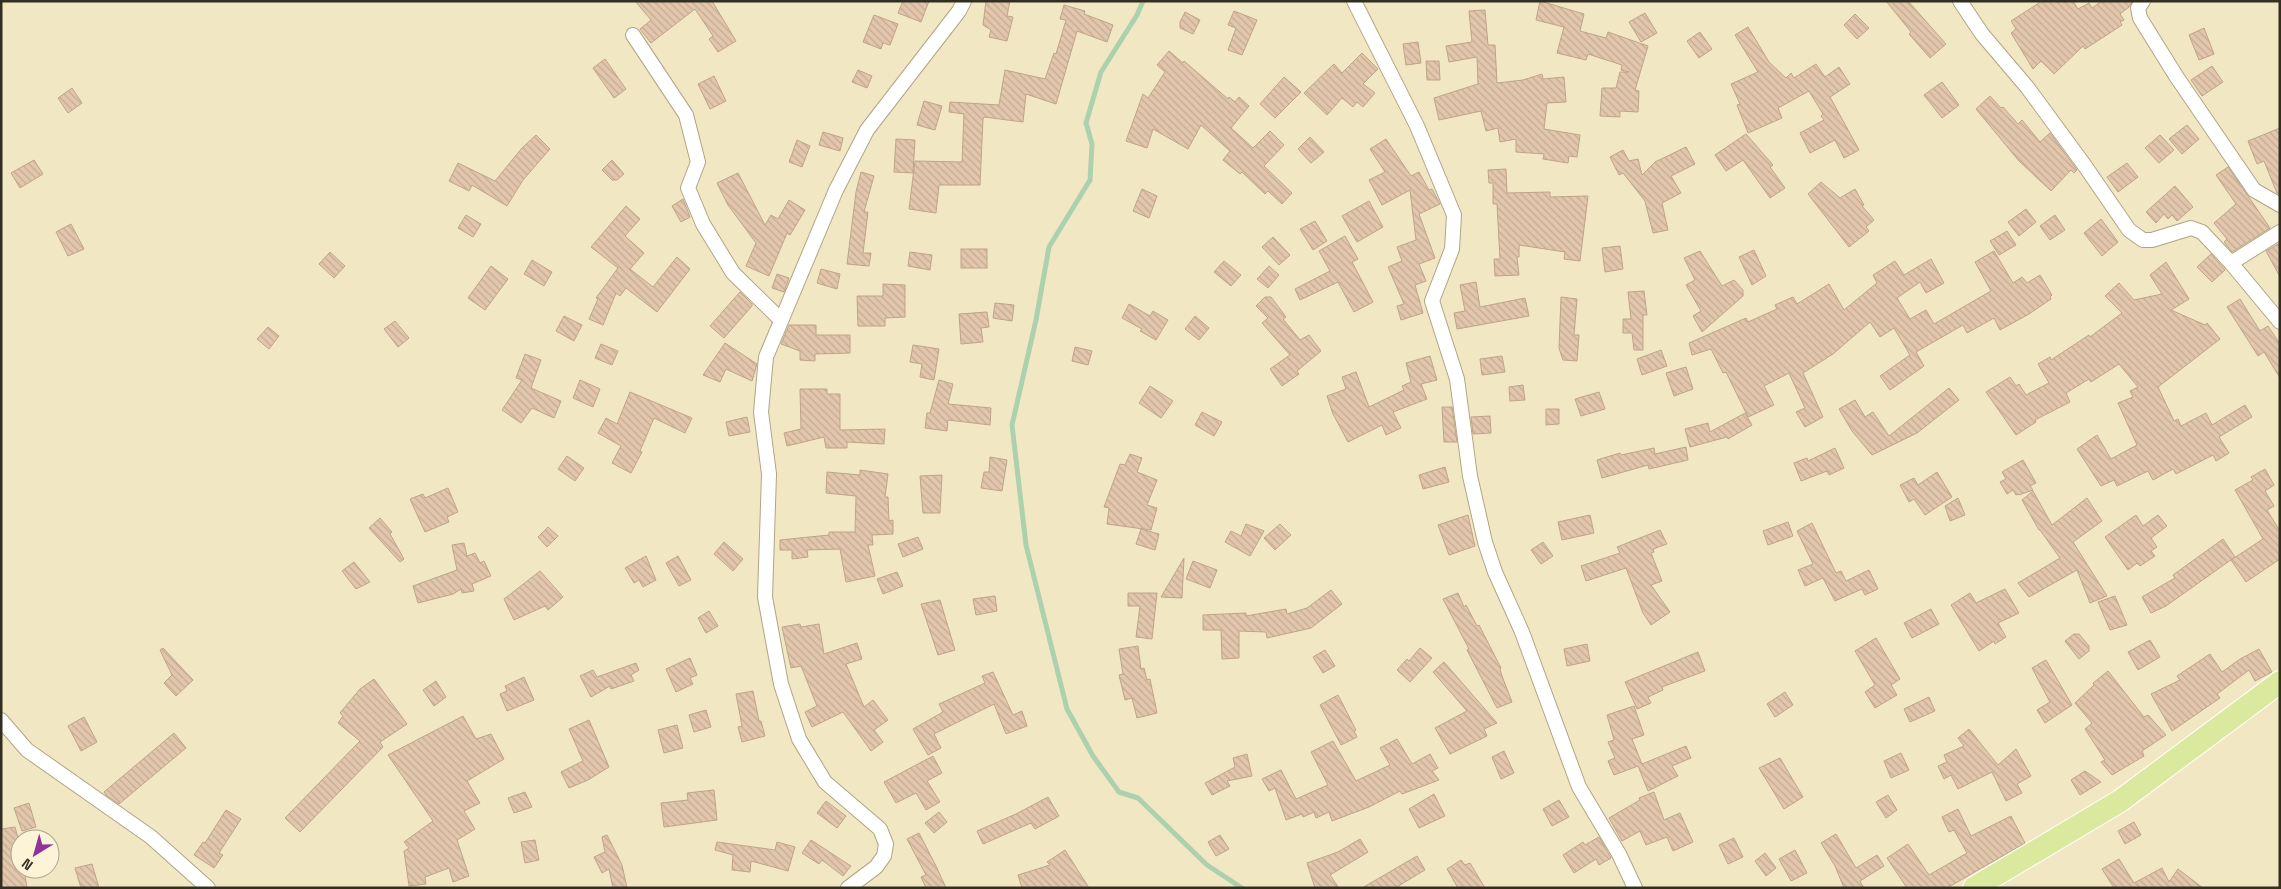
<svg xmlns="http://www.w3.org/2000/svg" width="2281" height="889" viewBox="0 0 2281 889" font-family="'Space Grotesk',sans-serif">
	<style>
		.lines { fill: none; stroke-linecap: round; stroke-linejoin: round }
		.stream { stroke: #acd2ad; stroke-width: 5 }
		.building { fill: url(#building-back-hatch); stroke: #bea489 }
		.minor-casing { stroke: #b0a584; stroke-width: 16 }
		.primary-casing { stroke: #fff; stroke-width: 24 }
		.minor { stroke: #fff; stroke-width: 14 }
		.primary { stroke: #dae99d; stroke-width: 22 }
	</style>
	<defs>
		<pattern id="building-back-hatch" width="6" height="6" patternUnits="userSpaceOnUse" patternTransform="scale(1.25)"><rect width="6" height="6" fill="#e3c7ac"/><path d="M-1 5l2 2M0 0l6 6M5-1l2 2" fill="none" stroke="#c3ab94"/></pattern>
	</defs>
	<rect width="100%" height="100%" fill="#f2e7c3"/>
	<g class="lines">
		<polyline class="stream" points="1143,1 1137,15 1101,72 1086,123 1092,144 1090,180 1049,247 1036,320 1012,425 1026,545 1067,709 1093,756 1119,792 1138,798 1207,865 1242,888"/>
	</g>
	<g class="building">
		<polygon points="635,1 712,1 736,41 718,52 709,39 713,36 695,9 651,43 640,29 651,20"/>
		<polygon points="903,1 929,1 921,22 898,13"/>
		<polygon points="986,1 1010,1 1007,16 1013,17 1007,41 989,37 991,30 983,25"/>
		<polygon points="1540,1 1584,14 1580,31 1606,38 1608,32 1648,46 1635,90 1639,91 1638,112 1620,111 1620,117 1600,116 1602,88 1616,88 1620,72 1629,72 1621,70 1622,65 1588,54 1586,60 1557,53 1564,27 1536,20"/>
		<polygon points="1886,1 1908,1 1946,44 1930,58 1909,34 1911,32"/>
		<polygon points="2042,1 2073,1 2078,9 2089,3 2092,8 2102,1 2132,1 2129,7 2120,14 2124,20 2120,22 2122,25 2085,49 2083,46 2054,74 2041,61 2033,69 2011,33 2016,29 2011,21"/>
		<polygon points="1064,5 1085,11 1084,14 1113,25 1107,42 1077,31 1056,104 1026,94 1023,122 984,117 983,119 980,185 939,185 936,213 909,209 915,161 962,162 964,114 949,112 950,102 999,105 1005,70 1045,79 1054,53 1056,54 1066,20 1060,19"/>
		<polygon points="1485,10 1488,45 1495,45 1497,83 1523,80 1542,74 1543,79 1564,77 1566,102 1547,103 1544,129 1580,135 1577,157 1569,156 1568,163 1543,159 1544,154 1516,152 1516,139 1500,142 1498,128 1486,131 1481,111 1439,120 1434,98 1478,84 1477,57 1449,62 1446,46 1472,42 1469,11"/>
		<polygon points="1234,11 1257,20 1242,55 1228,50 1236,28 1228,25"/>
		<polygon points="1185,12 1200,20 1193,34 1180,28 1180,22"/>
		<polygon points="1645,13 1657,33 1641,42 1629,22"/>
		<polygon points="1855,14 1869,28 1857,39 1844,25"/>
		<polygon points="874,15 898,24 890,45 883,43 881,49 863,42"/>
		<polygon points="1748,27 1769,62 1786,78 1791,73 1794,78 1816,64 1825,77 1839,67 1850,84 1830,97 1859,150 1844,158 1835,140 1810,153 1800,133 1824,120 1821,116 1823,114 1809,91 1778,108 1782,118 1748,133 1737,105 1740,104 1731,84 1758,72 1735,35"/>
		<polygon points="2204,28 2214,54 2199,60 2189,35"/>
		<polygon points="1700,32 1712,49 1699,58 1687,41"/>
		<polygon points="1418,42 1421,63 1406,65 1403,44"/>
		<polygon points="1169,51 1183,63 1184,61 1228,99 1229,97 1235,102 1239,97 1249,106 1231,128 1253,148 1270,131 1284,145 1264,166 1292,193 1282,204 1268,191 1265,194 1242,172 1240,174 1223,160 1230,151 1201,125 1188,149 1153,129 1147,148 1126,141 1143,94 1148,98 1165,72 1157,65"/>
		<polygon points="1362,53 1378,69 1363,84 1375,93 1363,107 1357,102 1353,107 1342,98 1327,115 1304,93 1334,64 1342,73"/>
		<polygon points="605,59 626,89 614,98 593,68"/>
		<polygon points="1426,61 1439,61 1440,80 1427,80"/>
		<polygon points="2212,66 2223,82 2202,96 2191,80"/>
		<polygon points="858,70 872,76 867,88 852,82"/>
		<polygon points="714,76 726,101 710,109 698,84"/>
		<polygon points="1284,77 1301,92 1275,118 1260,104"/>
		<polygon points="1942,82 1959,105 1942,118 1924,95"/>
		<polygon points="72,88 82,103 68,113 58,98"/>
		<polygon points="1990,96 2001,108 2003,107 2018,124 2022,120 2040,142 2050,133 2077,170 2074,173 2071,170 2051,191 2019,161 1976,109"/>
		<polygon points="924,101 942,106 935,130 917,125"/>
		<polygon points="2187,125 2199,139 2182,154 2169,139"/>
		<polygon points="2280,128 2280,195 2277,193 2264,161 2257,164 2248,141"/>
		<polygon points="823,132 843,138 840,151 819,145"/>
		<polygon points="1746,134 1773,165 1770,167 1785,188 1770,198 1743,160 1726,171 1715,155"/>
		<polygon points="536,135 550,149 523,180 507,206 472,185 469,191 449,181 458,163 495,181 522,148"/>
		<polygon points="2160,135 2174,150 2159,163 2145,148"/>
		<polygon points="1310,137 1324,152 1311,163 1298,149"/>
		<polygon points="896,139 915,140 913,173 894,172"/>
		<polygon points="1386,139 1411,176 1419,172 1429,190 1432,189 1440,204 1419,214 1435,258 1419,264 1426,281 1415,285 1423,313 1401,320 1397,306 1404,304 1388,267 1402,261 1397,247 1416,240 1410,190 1382,205 1369,180 1385,172 1370,149"/>
		<polygon points="797,140 810,146 802,167 789,162"/>
		<polygon points="1686,147 1695,164 1671,176 1681,193 1662,203 1668,230 1653,233 1645,201 1623,173 1619,175 1610,157 1623,150 1629,161 1638,159 1642,175 1655,162"/>
		<polygon points="34,160 43,174 20,188 11,173"/>
		<polygon points="612,160 624,174 617,180 612,180 602,170"/>
		<polygon points="2127,163 2138,177 2118,192 2107,177"/>
		<polygon points="2228,167 2270,228 2232,252 2224,242 2227,239 2214,223 2236,204 2216,175"/>
		<polygon points="1506,169 1507,193 1550,192 1550,197 1588,196 1580,261 1564,259 1565,252 1519,245 1519,257 1517,257 1519,275 1495,276 1494,259 1500,259 1497,204 1493,204 1493,183 1489,183 1488,170"/>
		<polygon points="861,172 874,176 864,212 868,212 863,253 871,253 869,266 847,264 856,192"/>
		<polygon points="738,173 765,225 771,215 778,219 789,200 805,210 790,235 787,233 769,276 746,266 756,243 728,205 717,183"/>
		<polygon points="1821,182 1840,198 1855,189 1864,205 1862,206 1874,220 1866,227 1869,231 1849,247 1808,194"/>
		<polygon points="2175,186 2193,207 2177,221 2172,215 2168,219 2164,214 2156,223 2146,212"/>
		<polygon points="1142,189 1157,196 1149,218 1133,211"/>
		<polygon points="683,199 690,217 681,222 672,206"/>
		<polygon points="1369,201 1383,227 1357,242 1342,216"/>
		<polygon points="626,206 640,219 625,236 644,253 630,269 653,287 677,257 690,269 657,312 626,288 620,296 616,293 603,325 589,319 598,299 596,298 618,268 591,247"/>
		<polygon points="2026,209 2036,222 2019,236 2008,222"/>
		<polygon points="466,215 481,224 473,237 458,228"/>
		<polygon points="2055,215 2065,230 2050,240 2040,226"/>
		<polygon points="2101,219 2118,242 2102,256 2084,233"/>
		<polygon points="1315,221 1327,241 1313,250 1300,229"/>
		<polygon points="71,224 84,249 68,256 56,232"/>
		<polygon points="2007,231 2016,245 1999,255 1990,241"/>
		<polygon points="1345,236 1358,259 1352,262 1373,302 1354,312 1338,282 1300,300 1295,289 1330,271 1319,251"/>
		<polygon points="1273,237 1290,255 1279,265 1262,247"/>
		<polygon points="2280,243 2280,277 2266,251"/>
		<polygon points="1620,246 1623,269 1605,272 1602,248"/>
		<rect x="961" y="249" width="26" height="19"/>
		<polygon points="1754,250 1766,276 1752,285 1739,257"/>
		<polygon points="1700,251 1722,286 1734,280 1743,290 1743,296 1702,332 1693,316 1701,311 1686,285 1695,280 1684,258"/>
		<polygon points="1994,251 2013,283 2022,277 2027,283 2040,275 2052,295 2050,297 2051,299 2029,314 2000,330 1994,318 1967,333 1963,325 1916,352 1924,366 1890,390 1880,376 1910,355 1894,328 1880,337 1870,322 1833,354 1803,373 1823,417 1805,427 1796,412 1805,408 1789,373 1764,386 1774,405 1748,417 1726,372 1723,373 1711,349 1692,355 1689,343 1746,318 1748,322 1777,309 1775,305 1793,297 1797,304 1829,284 1844,310 1877,283 1873,275 1895,261 1904,275 1931,259 1944,283 1926,293 1920,282 1897,298 1910,319 1926,310 1934,324 1991,291 1975,262"/>
		<polygon points="330,252 345,266 334,278 319,264"/>
		<polygon points="910,252 932,255 930,270 908,266"/>
		<polygon points="2211,254 2225,270 2212,282 2197,267"/>
		<polygon points="532,260 552,272 544,286 524,274"/>
		<polygon points="1224,261 1241,275 1231,286 1214,272"/>
		<polygon points="2166,262 2189,299 2171,310 2205,325 2207,323 2220,339 2158,387 2174,421 2178,419 2181,426 2206,413 2212,425 2245,405 2252,417 2219,437 2229,453 2216,461 2213,455 2176,474 2173,469 2153,480 2148,471 2117,486 2114,480 2101,486 2077,449 2097,435 2111,459 2137,445 2118,403 2133,397 2130,391 2138,387 2119,364 2091,382 2089,379 2066,393 2070,402 2035,420 2036,422 2016,435 1986,392 2010,377 2016,386 2019,384 2026,395 2049,383 2038,364 2050,357 2051,360 2089,335 2090,337 2122,313 2105,296 2119,283 2134,300 2162,294 2150,275"/>
		<polygon points="491,266 508,279 485,310 468,298"/>
		<polygon points="1269,266 1279,275 1268,288 1257,279"/>
		<polygon points="821,269 840,274 837,289 817,283"/>
		<polygon points="777,274 789,278 784,292 772,288"/>
		<polygon points="1476,282 1480,307 1525,298 1529,316 1457,329 1454,313 1465,311 1460,285"/>
		<polygon points="883,284 905,285 905,317 885,318 885,326 858,326 857,296 883,296"/>
		<polygon points="1644,291 1647,315 1643,315 1643,350 1634,350 1632,333 1623,333 1623,319 1631,319 1628,292"/>
		<polygon points="740,292 752,304 752,306 724,338 710,326"/>
		<polygon points="1265,297 1271,297 1286,317 1283,319 1300,340 1309,335 1321,351 1297,371 1299,374 1282,386 1270,369 1290,355 1262,323 1268,318 1256,306"/>
		<polygon points="1561,297 1577,299 1574,335 1579,335 1577,361 1563,360 1559,348"/>
		<polygon points="2240,299 2260,331 2268,326 2280,344 2280,378 2264,352 2258,356 2227,307"/>
		<polygon points="995,303 1014,305 1012,321 993,318"/>
		<polygon points="1129,304 1150,316 1153,311 1168,320 1156,340 1140,331 1142,329 1122,318"/>
		<polygon points="987,312 989,327 981,328 983,342 961,344 959,314"/>
		<polygon points="564,316 582,325 574,341 556,331"/>
		<polygon points="1195,316 1209,328 1199,340 1185,329"/>
		<polygon points="395,321 409,338 398,347 384,329"/>
		<polygon points="789,325 816,325 816,335 850,335 850,353 815,354 815,361 800,360 800,351 781,344"/>
		<polygon points="268,327 279,336 269,349 257,339"/>
		<polygon points="725,343 757,364 752,381 726,369 720,382 703,375"/>
		<polygon points="601,344 618,351 612,365 595,358"/>
		<polygon points="913,345 939,349 934,380 920,377 922,364 910,362"/>
		<polygon points="1075,347 1092,351 1088,365 1072,361"/>
		<polygon points="1661,350 1667,366 1642,375 1637,359"/>
		<polygon points="525,354 541,360 531,388 561,401 554,418 532,408 521,423 502,410 522,380 516,378"/>
		<polygon points="1430,356 1437,380 1421,384 1427,399 1393,412 1401,428 1386,435 1382,425 1348,442 1333,414 1327,396 1346,389 1342,377 1356,372 1369,407 1404,390 1402,386 1411,382 1406,363"/>
		<polygon points="1502,356 1505,372 1482,375 1480,359"/>
		<polygon points="1686,367 1693,389 1674,396 1666,373"/>
		<polygon points="580,380 600,389 593,407 573,398"/>
		<polygon points="939,380 953,384 948,404 991,408 990,425 948,420 947,431 925,428 927,413 930,413"/>
		<polygon points="1523,385 1525,400 1510,401 1509,387"/>
		<polygon points="1150,386 1173,401 1161,418 1139,403"/>
		<polygon points="1949,388 1959,400 1917,433 1872,455 1852,431 1839,409 1855,400 1865,417 1873,412 1889,436"/>
		<polygon points="800,389 827,389 827,394 840,394 840,430 885,429 884,444 847,442 847,448 826,448 824,437 787,446 784,433 801,429"/>
		<polygon points="630,392 692,418 685,433 654,418 640,451 642,452 631,473 612,463 621,446 598,433 606,418 617,424"/>
		<polygon points="1599,392 1605,409 1581,416 1575,399"/>
		<polygon points="1442,407 1452,407 1457,442 1444,442"/>
		<polygon points="1546,409 1559,409 1559,424 1546,425"/>
		<polygon points="1202,412 1222,422 1214,436 1195,425"/>
		<polygon points="1745,413 1752,425 1728,439 1727,437 1690,447 1685,429 1708,423 1710,432"/>
		<polygon points="1490,416 1491,433 1473,434 1471,417"/>
		<polygon points="747,417 750,432 729,436 726,422"/>
		<polygon points="1686,447 1688,460 1649,469 1648,465 1602,478 1597,460 1620,453 1621,455 1654,448 1655,454"/>
		<polygon points="1835,448 1844,468 1829,475 1827,471 1801,481 1794,463 1807,458 1808,461"/>
		<polygon points="1130,454 1142,458 1137,472 1157,480 1147,505 1157,508 1151,530 1107,524 1109,508 1104,507 1120,464 1125,465"/>
		<polygon points="567,456 584,468 575,481 558,469"/>
		<polygon points="990,457 1007,460 1002,491 981,488 984,472 989,472"/>
		<polygon points="2023,460 2036,483 2030,486 2033,490 2019,495 2018,494 2016,495 2013,490 2007,494 2000,482 2006,479 2002,472"/>
		<polygon points="1445,467 1449,482 1423,489 1419,475"/>
		<polygon points="2265,469 2274,485 2265,491 2274,506 2267,510 2280,531 2280,559 2246,582 2231,560 2263,539 2235,490 2253,480 2251,477"/>
		<polygon points="860,470 888,474 885,497 888,497 889,521 893,520 893,534 872,535 873,545 868,545 875,576 846,582 840,549 807,550 808,557 792,559 792,550 780,550 780,540 829,535 829,532 855,532 856,496 826,493 827,472 860,475"/>
		<polygon points="1937,472 1952,497 1925,515 1914,499 1909,502 1900,485 1914,478 1918,485"/>
		<polygon points="942,475 940,513 923,513 920,476"/>
		<polygon points="448,488 458,512 447,517 449,522 425,532 410,499 423,494 425,498"/>
		<polygon points="2033,491 2052,525 2087,498 2102,521 2073,542 2107,596 2090,603 2077,570 2029,597 2018,583 2060,558 2040,530 2039,530 2022,500"/>
		<polygon points="1958,498 1965,515 1950,521 1945,506"/>
		<polygon points="1468,515 1475,546 1449,555 1438,525"/>
		<polygon points="1590,515 1594,533 1562,540 1558,522"/>
		<polygon points="2136,515 2143,526 2158,515 2167,526 2151,538 2157,547 2151,551 2155,556 2140,566 2137,563 2128,570 2105,537"/>
		<polygon points="380,518 392,532 390,534 404,559 400,562 369,528"/>
		<polygon points="1788,522 1793,536 1768,545 1763,531"/>
		<polygon points="1812,523 1836,573 1841,571 1846,581 1869,570 1878,589 1865,595 1862,589 1835,601 1823,578 1805,586 1798,570 1813,564 1797,531"/>
		<polygon points="1246,524 1264,531 1250,556 1225,542 1231,531 1241,536"/>
		<polygon points="1280,524 1291,535 1275,550 1264,538"/>
		<polygon points="548,527 558,536 547,547 538,537"/>
		<polygon points="1141,529 1159,534 1155,550 1136,544"/>
		<polygon points="1660,530 1667,544 1653,549 1654,552 1651,553 1662,581 1651,585 1670,612 1651,625 1643,613 1626,568 1586,581 1581,566 1620,553 1617,547"/>
		<polygon points="918,537 923,549 903,557 898,544"/>
		<polygon points="2223,539 2235,557 2166,606 2151,613 2142,597 2175,578 2173,575"/>
		<polygon points="724,542 743,559 733,571 714,554"/>
		<polygon points="1543,542 1553,556 1541,564 1531,550"/>
		<polygon points="464,543 467,556 475,553 480,563 484,561 491,576 472,584 474,591 462,593 461,589 453,594 418,603 413,586 457,570 452,545"/>
		<polygon points="646,556 656,580 643,587 639,580 634,583 625,568"/>
		<polygon points="678,556 691,580 679,586 666,563"/>
		<polygon points="1184,558 1182,598 1161,597"/>
		<polygon points="1193,561 1217,570 1210,588 1186,579"/>
		<polygon points="354,562 370,582 356,589 342,571"/>
		<polygon points="540,571 563,597 548,610 545,606 514,620 504,599"/>
		<polygon points="897,572 903,586 883,594 877,579"/>
		<polygon points="2005,589 2019,613 1998,623 2006,637 1995,644 1994,641 1979,651 1951,605 1970,593 1976,603"/>
		<polygon points="1331,590 1342,604 1311,628 1267,638 1266,632 1239,631 1239,658 1222,659 1221,630 1203,630 1203,615 1246,613 1246,616 1286,609 1287,614 1307,608"/>
		<polygon points="1128,593 1157,593 1152,639 1136,637 1140,606 1128,606"/>
		<polygon points="1458,593 1464,607 1466,605 1477,626 1479,625 1501,668 1500,669 1502,676 1512,702 1497,708 1467,650 1469,649 1443,599"/>
		<polygon points="995,596 997,611 976,615 973,599"/>
		<polygon points="2115,596 2127,625 2110,630 2098,602"/>
		<polygon points="940,600 955,650 938,655 921,604"/>
		<polygon points="1931,609 1939,624 1912,638 1904,623"/>
		<polygon points="709,611 718,626 706,633 698,618"/>
		<polygon points="800,624 801,627 819,624 824,654 857,643 862,659 846,664 864,707 873,700 888,720 874,730 883,742 871,751 843,712 812,727 805,712 817,706 801,666 791,668 782,627"/>
		<polygon points="2074,634 2079,634 2089,646 2089,651 2079,659 2065,641"/>
		<polygon points="1876,638 1900,679 1891,685 1897,695 1875,708 1865,692 1875,685 1855,651"/>
		<polygon points="2150,640 2160,657 2138,670 2128,652"/>
		<polygon points="1587,644 1590,661 1567,666 1564,649"/>
		<polygon points="1138,646 1141,669 1144,668 1147,680 1150,679 1157,713 1137,718 1132,698 1125,700 1119,675 1123,674 1119,649"/>
		<polygon points="163,648 193,680 176,696 164,683 172,675 160,650"/>
		<polygon points="1420,648 1432,658 1410,682 1397,670 1407,659 1409,661"/>
		<polygon points="2259,649 2272,672 2255,681 2249,670 2217,694 2220,698 2172,731 2151,694 2180,680 2177,676 2210,654 2222,672 2240,659"/>
		<polygon points="1325,650 1335,666 1323,673 1313,657"/>
		<polygon points="1698,652 1705,671 1662,687 1663,690 1648,697 1651,703 1637,709 1625,682"/>
		<polygon points="690,658 697,675 690,678 693,684 676,692 666,669"/>
		<polygon points="2046,660 2072,705 2045,723 2037,710 2050,702 2032,668"/>
		<polygon points="1444,662 1497,723 1484,729 1487,736 1450,754 1435,728 1467,711 1433,672"/>
		<polygon points="636,663 639,670 631,675 634,681 611,689 610,686 591,697 580,676 593,670 597,677"/>
		<polygon points="2108,671 2144,717 2148,715 2166,735 2142,751 2144,756 2112,775 2101,762 2105,760 2085,729 2092,723 2075,703 2094,685 2093,683"/>
		<polygon points="993,672 1013,715 1022,711 1027,726 1006,734 994,704 934,734 941,748 928,755 913,729 943,712 939,704 985,683 982,676"/>
		<polygon points="524,677 534,700 507,711 500,694 507,691 505,686"/>
		<polygon points="374,679 407,724 380,742 383,747 300,832 285,818 360,741 338,723 343,716 340,713 360,689"/>
		<polygon points="436,681 446,697 434,706 423,690"/>
		<polygon points="753,691 759,721 761,721 765,736 742,742 738,727 742,726 736,694"/>
		<polygon points="1785,692 1793,705 1775,717 1767,704"/>
		<polygon points="1338,695 1356,730 1354,731 1357,737 1341,745 1320,705"/>
		<polygon points="1929,697 1935,711 1910,722 1904,709"/>
		<polygon points="1634,706 1644,735 1632,739 1642,764 1686,746 1691,758 1672,766 1678,776 1648,791 1638,766 1614,775 1608,761 1615,758 1608,742 1614,740 1607,715"/>
		<polygon points="706,710 711,727 694,732 689,715"/>
		<polygon points="463,716 476,739 491,734 504,759 467,781 480,803 464,811 475,829 457,840 469,876 453,882 449,868 425,877 426,884 409,886 404,851 409,848 404,842 433,821 388,755"/>
		<polygon points="84,717 97,742 81,751 68,726"/>
		<polygon points="589,720 609,767 588,780 569,788 561,772 583,761 569,729"/>
		<polygon points="677,725 683,748 664,753 658,730"/>
		<polygon points="1969,729 1998,765 2016,749 2031,776 2017,784 2022,793 2006,801 1992,772 1958,789 1951,775 1944,779 1938,766 1947,762 1944,755 1964,746 1958,738"/>
		<polygon points="174,733 186,748 119,804 107,796 104,792"/>
		<polygon points="1397,739 1412,764 1430,754 1438,768 1432,771 1439,780 1402,794 1400,791 1369,807 1332,821 1329,812 1316,818 1314,812 1303,817 1302,814 1286,820 1275,788 1269,791 1262,779 1281,770 1296,799 1328,785 1311,752 1333,741 1356,781 1390,765 1380,748"/>
		<polygon points="1504,751 1514,773 1501,779 1492,757"/>
		<polygon points="1901,753 1909,770 1891,778 1884,761"/>
		<polygon points="1247,754 1252,776 1227,781 1230,786 1212,795 1205,783 1235,767 1233,758"/>
		<polygon points="933,756 942,773 927,781 940,802 926,810 916,793 896,803 884,782"/>
		<polygon points="1780,758 1803,797 1784,809 1759,768"/>
		<polygon points="2085,771 2101,782 2080,795 2071,780"/>
		<polygon points="714,790 717,820 664,827 661,803 688,800 687,793"/>
		<polygon points="525,792 532,807 514,813 508,798"/>
		<polygon points="1654,792 1664,820 1680,813 1693,842 1673,851 1667,837 1646,845 1640,831 1622,841 1609,818 1640,800 1639,798"/>
		<polygon points="1434,794 1445,816 1419,828 1409,809"/>
		<polygon points="1888,795 1897,810 1886,818 1876,802"/>
		<polygon points="1048,797 1059,816 1035,829 1031,823 983,844 977,831 1016,814"/>
		<polygon points="1559,800 1569,817 1552,826 1543,809"/>
		<polygon points="826,801 846,816 837,828 817,813"/>
		<polygon points="29,803 36,827 22,831 14,808"/>
		<polygon points="1958,809 1971,836 2011,816 2025,843 1947,888 1907,888 1887,858 1908,844 1929,875 1967,853 1954,830 1949,832 1942,817"/>
		<polygon points="226,810 241,819 219,853 223,855 214,868 194,855 203,842 205,843"/>
		<polygon points="939,812 947,822 934,833 925,823"/>
		<polygon points="2134,822 2141,835 2125,844 2118,831"/>
		<polygon points="15,827 20,846 20,869 24,869 27,888 1,888 1,829"/>
		<polygon points="919,833 937,868 946,888 926,888 921,877 926,875 907,839"/>
		<polygon points="1836,834 1856,868 1877,855 1884,866 1860,881 1864,888 1844,888 1835,866 1821,843"/>
		<polygon points="607,835 622,865 627,888 613,888 609,869 602,873 594,857 605,852 602,837"/>
		<polygon points="1220,835 1229,849 1216,856 1208,842"/>
		<polygon points="1599,837 1611,858 1599,865 1596,859 1574,873 1563,855 1583,842 1585,845"/>
		<polygon points="1734,838 1743,857 1728,864 1719,845"/>
		<polygon points="1360,839 1368,852 1330,875 1339,888 1315,888 1307,863 1338,852"/>
		<polygon points="535,840 539,860 525,863 521,842"/>
		<polygon points="811,840 851,866 843,876 822,860 819,864 802,853"/>
		<polygon points="717,842 775,850 777,842 795,847 788,871 751,861 750,872 732,870 733,855 715,850"/>
		<polygon points="1065,850 1089,888 1022,888 1018,875 1050,865 1047,862"/>
		<polygon points="1795,850 1807,873 1791,881 1779,859"/>
		<polygon points="1765,853 1776,868 1766,876 1755,861"/>
		<polygon points="1417,856 1425,870 1395,888 1362,888"/>
		<polygon points="2119,859 2134,883 2162,868 2169,882 2178,869 2203,888 2114,888 2102,869"/>
		<polygon points="1461,860 1465,865 1470,863 1485,888 1458,888 1447,869"/>
		<polygon points="92,864 99,888 81,888 75,868"/>
	</g>
	<g class="lines">
		<defs>
			<g id="minor">
				<polyline points="1354,1 1417,126 1454,215 1452,249 1432,301 1457,379 1470,476 1485,542 1495,572 1522,632 1579,787 1619,854 1635,888"/>
				<polyline points="1960,1 1982,34 2027,87 2085,166 2129,230 2143,240 2152,240 2191,228 2202,232 2231,263 2280,322"/>
				<polyline points="2143,1 2138,8 2140,18 2176,76 2254,190 2280,205"/>
				<polyline points="633,35 686,115 698,162 688,188 703,224 733,273 781,320"/>
				<polyline points="2231,263 2280,232"/>
				<polyline points="1,720 27,750 151,837 208,888"/>
				<polyline points="848,888 876,867 884,856 886,844 880,829 825,782 799,739 781,684 765,597 769,474 761,412 766,357 836,190 867,130 959,11 964,1"/>
			</g>
			<polyline id="primary" points="1974,888 2120,801 2280,682"/>
		</defs>
		<use href="#minor" class="minor-casing"/>
		<use href="#primary" class="primary-casing"/>
		<use href="#minor" class="minor"/>
		<use href="#primary" class="primary"/>
	</g>
	<rect width="2281" height="889" fill="none" stroke="#322e20" stroke-width="5"/>
	<g transform="translate(35 854) rotate(217)"><circle r="24" fill="#fdf4d8" stroke="#aca58e"/>
	<path d="M0-4L9 19L0 12L-9 19Z" fill="#8f329c"/>
	<text y="-8" font-size="14" font-weight="bold" text-anchor="middle" fill="#322e20">N</text>
	</g>
</svg>
